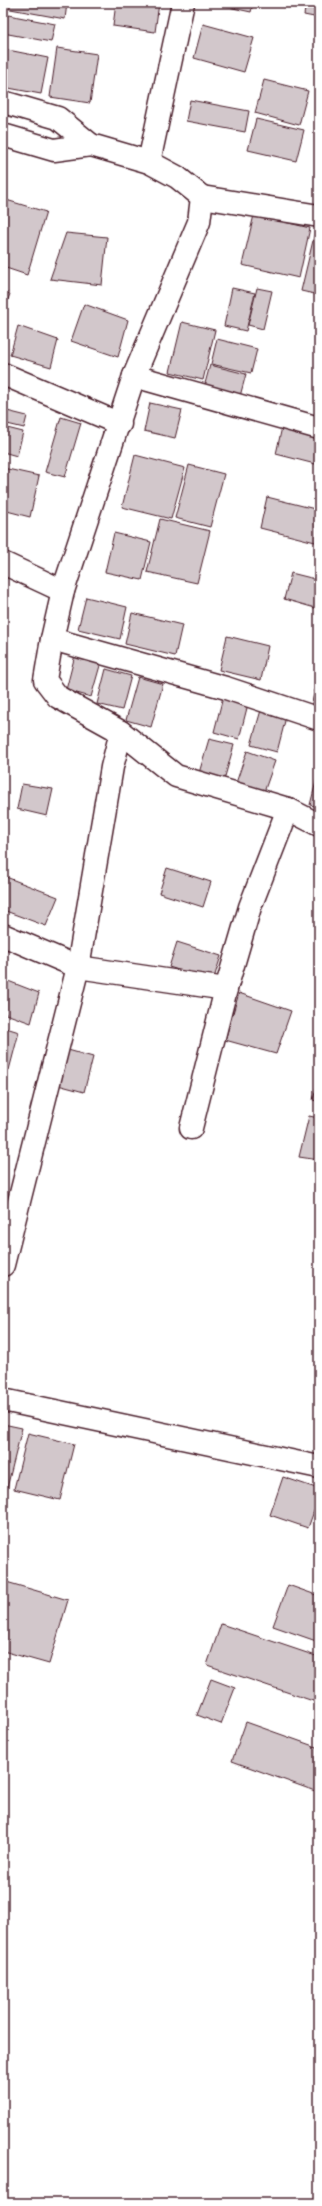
<svg xmlns="http://www.w3.org/2000/svg" width="322" height="2206" viewBox="0 0 322 2206" font-family="'Comic Neue',sans-serif">
	<style>
		.building { fill: #d2c7cb; stroke: #4a1f2b }
		.lines { fill: none; stroke-linecap: round; stroke-linejoin: round }
		.minor-casing { stroke: #4a1f2b; stroke-width: 25 }
		.tertiary-casing { stroke: #4a1f2b; stroke-width: 25 }
		.minor { stroke: #fff; stroke-width: 22 }
		.tertiary { stroke: #fff; stroke-width: 22 }
	</style>
	<rect width="100%" height="100%" fill="#fff"/>
	<filter id="ink" filterUnits="userSpaceOnUse"><feTurbulence type="fractalNoise" baseFrequency=".025" numOctaves="2"/><feDisplacementMap in="SourceGraphic" scale="8" xChannelSelector="R" yChannelSelector="G"/><feConvolveMatrix kernelMatrix="1 2 1 2 8 2 1 2 1" color-interpolation-filters="sRGB"/></filter>
	<g filter="url(#ink)">
		<g class="building">
			<polygon points="6,3 67,3 65,19 5,8"/>
			<polygon points="116,3 159,3 155,32 113,26"/>
			<polygon points="210,3 253,3 251,12"/>
			<polygon points="306,3 319,3 319,18 304,15"/>
			<polygon points="3,14 55,24 51,42 3,33"/>
			<polygon points="203,24 254,38 244,72 194,58"/>
			<polygon points="57,48 97,54 90,103 50,97"/>
			<polygon points="3,49 48,58 41,94 3,87"/>
			<polygon points="264,80 308,91 299,125 255,113"/>
			<polygon points="190,100 249,111 245,132 186,121"/>
			<polygon points="256,119 304,130 296,161 248,150"/>
			<polygon points="3,199 46,212 27,275 3,267"/>
			<polygon points="254,215 310,228 299,278 242,265"/>
			<polygon points="316,228 319,229 319,295 301,291"/>
			<polygon points="66,233 107,237 102,285 50,279"/>
			<polygon points="232,288 255,293 246,331 224,326"/>
			<polygon points="257,288 272,291 263,329 248,325"/>
			<polygon points="3,291 10,294 3,313"/>
			<polygon points="84,304 128,320 118,357 71,341"/>
			<polygon points="182,322 215,330 203,380 170,372"/>
			<polygon points="18,326 58,340 51,367 10,355"/>
			<polygon points="217,339 257,349 251,373 211,364"/>
			<polygon points="210,365 246,374 239,400 203,391"/>
			<polygon points="150,403 182,410 175,438 144,431"/>
			<polygon points="3,410 27,416 24,428 3,423"/>
			<polygon points="61,417 81,423 65,477 45,472"/>
			<polygon points="3,427 23,432 17,456 3,452"/>
			<polygon points="282,427 319,436 319,465 276,454"/>
			<polygon points="135,455 185,468 171,519 122,507"/>
			<polygon points="189,465 224,474 210,527 175,518"/>
			<polygon points="3,468 39,476 30,517 3,510"/>
			<polygon points="267,497 319,510 319,543 260,528"/>
			<polygon points="160,519 210,531 197,583 147,572"/>
			<polygon points="114,533 151,542 142,580 105,572"/>
			<polygon points="291,573 319,580 319,595 315,608 284,599"/>
			<polygon points="86,597 127,607 120,639 78,629"/>
			<polygon points="132,613 182,625 175,656 125,644"/>
			<polygon points="227,636 268,646 261,680 219,670"/>
			<polygon points="75,655 101,662 91,697 66,690"/>
			<polygon points="106,669 131,676 122,710 97,704"/>
			<polygon points="318,675 319,675 319,709 311,707"/>
			<polygon points="138,677 163,684 151,727 126,720"/>
			<polygon points="223,697 248,704 239,739 214,732"/>
			<polygon points="261,710 286,717 277,752 251,745"/>
			<polygon points="209,739 234,745 224,780 199,773"/>
			<polygon points="247,751 275,761 264,792 236,783"/>
			<polygon points="319,770 319,807 310,805"/>
			<polygon points="22,784 53,789 47,816 17,809"/>
			<polygon points="167,868 211,882 203,907 159,893"/>
			<polygon points="6,877 58,897 46,926 3,910 3,883"/>
			<polygon points="177,942 221,956 213,981 169,967"/>
			<polygon points="3,979 39,993 31,1023 3,1013"/>
			<polygon points="239,993 291,1011 276,1054 225,1040"/>
			<polygon points="3,1027 19,1032 9,1070 3,1069"/>
			<polygon points="68,1050 93,1057 84,1092 58,1085"/>
			<polygon points="319,1078 319,1102 313,1100"/>
			<polygon points="309,1116 319,1118 319,1160 299,1157"/>
			<polygon points="3,1424 22,1428 5,1496 3,1495"/>
			<polygon points="28,1433 74,1444 60,1500 14,1489"/>
			<polygon points="283,1477 319,1489 319,1497 308,1528 270,1515"/>
			<polygon points="3,1581 68,1600 49,1664 3,1651"/>
			<polygon points="288,1585 319,1596 319,1642 273,1626"/>
			<polygon points="221,1624 319,1657 319,1703 207,1665"/>
			<polygon points="211,1679 235,1688 221,1724 197,1715"/>
			<polygon points="246,1722 319,1748 319,1779 315,1791 232,1761"/>
		</g>
		<g class="lines">
			<defs>
				<g id="minor">
					<polyline points="202,197 319,216"/>
					<polyline points="3,374 120,424"/>
					<polyline points="134,376 319,428"/>
					<polyline points="3,563 63,591"/>
					<polyline points="52,639 226,688 319,719"/>
					<polyline points="121,732 176,776 288,809 319,825"/>
					<polyline points="3,935 78,967 226,989"/>
					<polyline points="191,1128 226,989 250,907 288,809"/>
					<polyline points="3,1400 319,1467"/>
				</g>
				<g id="tertiary">
					<polyline points="3,102 58,118 91,145"/>
					<polyline points="3,135 54,150 91,145 149,162 177,177 202,197 199,222 134,376 63,591 52,639 45,680 58,697 121,732 112,767 78,967 3,1265"/>
					<polyline points="149,162 183,3"/>
				</g>
			</defs>
			<use href="#minor" class="minor-casing"/>
			<use href="#tertiary" class="tertiary-casing"/>
			<use href="#minor" class="minor"/>
			<use href="#tertiary" class="tertiary"/>
		</g>
	</g>
	<rect width="322" height="2206" fill="none" stroke="#fff" stroke-width="16"/>
	<rect x="8" y="8" width="306" height="2190" fill="none" stroke="#4a1f2b" stroke-width="1.5" filter="url(#ink)"/>
</svg>
